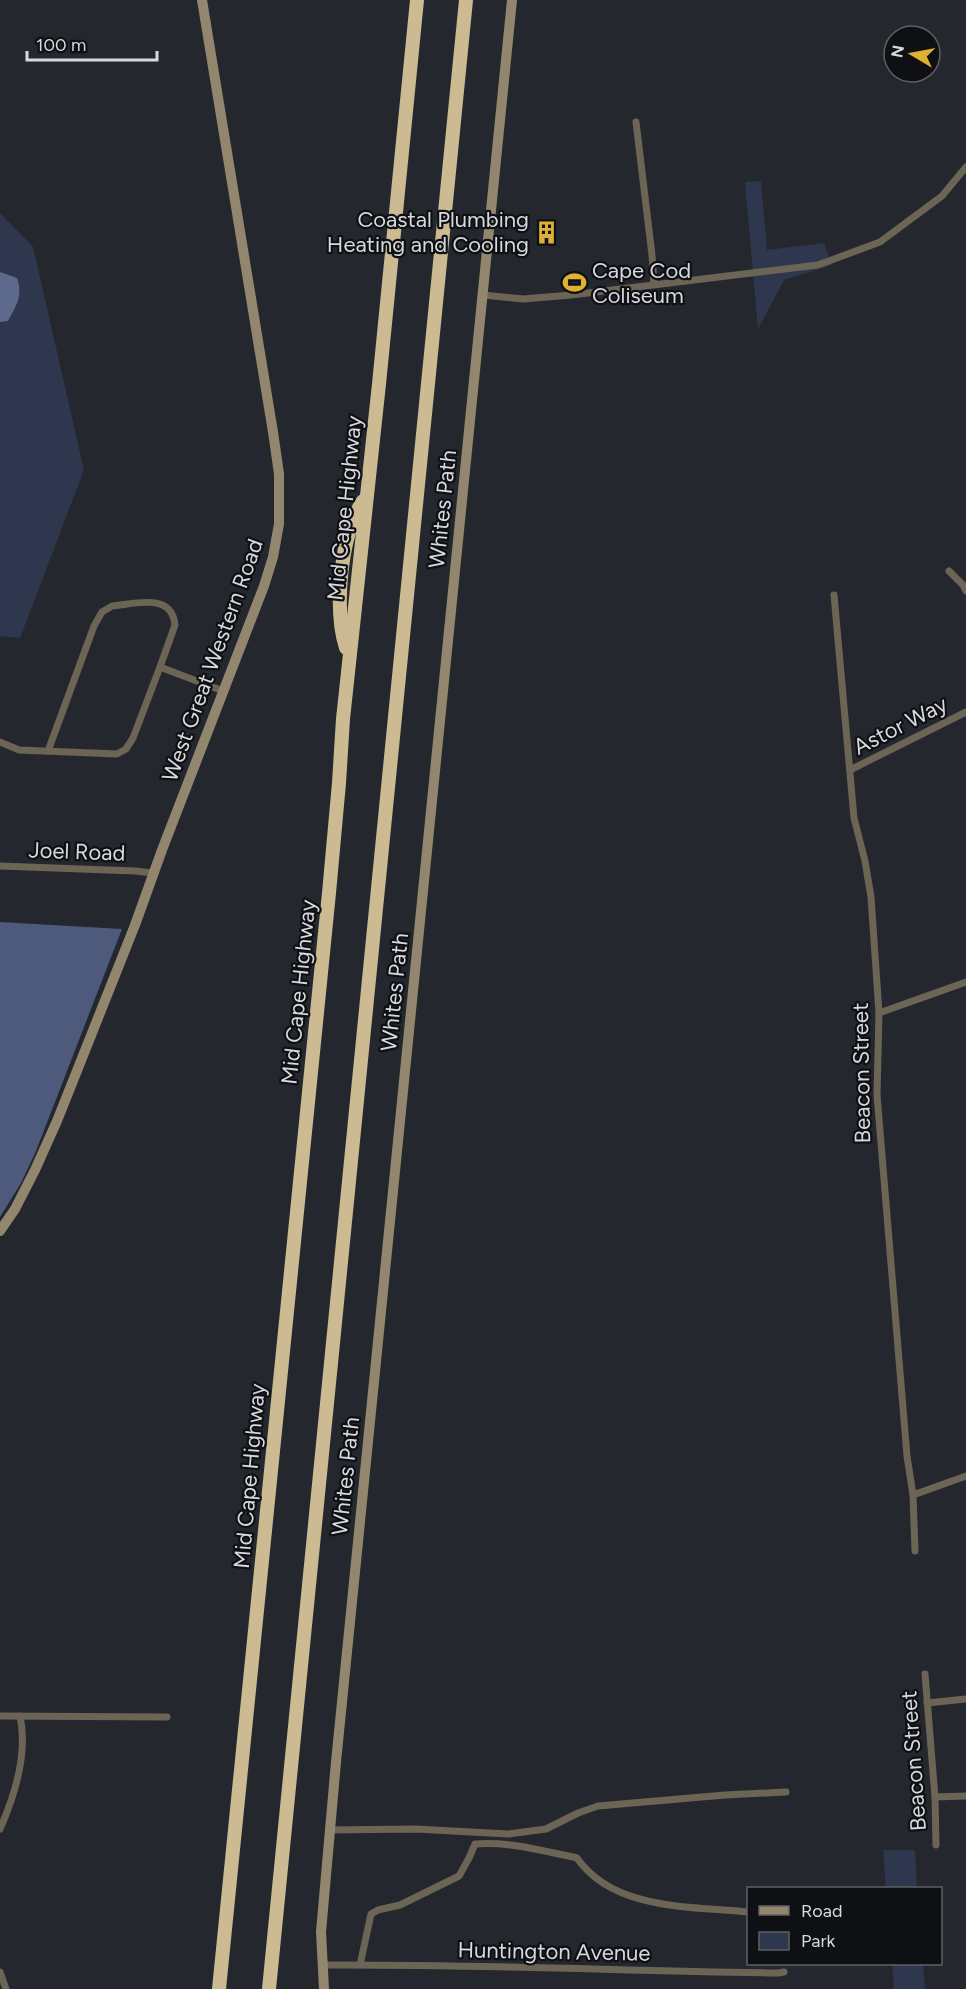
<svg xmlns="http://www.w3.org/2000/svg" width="966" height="1989" viewBox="0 0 966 1989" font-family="Figtree,sans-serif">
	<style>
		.green { fill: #2e374e }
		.forest { fill: #4d5a7c }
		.water { fill: #5d6a8d }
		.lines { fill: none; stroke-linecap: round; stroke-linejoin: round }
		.street { stroke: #6c6555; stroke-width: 7 }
		.secondary { stroke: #92876e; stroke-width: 10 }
		.highway { stroke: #cbba92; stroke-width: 14 }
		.labels { text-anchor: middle; stroke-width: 4.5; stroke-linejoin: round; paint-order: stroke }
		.poi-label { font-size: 22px; fill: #d8d9de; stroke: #0f1013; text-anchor: end }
		.street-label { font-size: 22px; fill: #d8d9de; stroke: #0f1013 }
	</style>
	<rect width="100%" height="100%" fill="#24272e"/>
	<g class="green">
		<polygon points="761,181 767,250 824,243 832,265 784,280 758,329 745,182"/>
		<polygon points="0,213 33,247 84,470 20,638 0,636"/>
		<polygon points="883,1850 915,1850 917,1888 886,1888"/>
		<polygon points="892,1964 923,1964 925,1989 894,1989"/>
	</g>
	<polygon class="forest" points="0,922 122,929 36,1151 21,1183 0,1217"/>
	<path class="water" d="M0,272L17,278C23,295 17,305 8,321L0,322Z"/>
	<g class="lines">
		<g class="street">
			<polyline points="636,122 652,255 654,284"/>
			<polyline points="483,295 523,299 571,295 818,265 880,242 942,196 966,167"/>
			<polyline points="949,571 963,585 966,591"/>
			<polyline points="834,595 854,818 865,861 871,897 879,1013 877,1095 907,1456 913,1495 915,1551"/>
			<polyline points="0,742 19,750 117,754 126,749 133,738 160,667 223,691"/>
			<path d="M48,751L94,626L102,612L112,606C134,604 172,592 175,625L160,667"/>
			<polyline points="850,770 966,712"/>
			<polyline points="0,866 135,871 153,873"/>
			<polyline points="879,1013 966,982"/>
			<polyline points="913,1495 966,1476"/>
			<polyline points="925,1674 935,1797 936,1845"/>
			<polyline points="927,1703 966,1699"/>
			<polyline points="0,1716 167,1717"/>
			<polyline points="935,1797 966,1796"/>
			<path d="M0,1829C15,1795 28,1753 20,1716"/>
			<polyline points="330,1830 416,1829 508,1834 546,1829 578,1813 598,1806 725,1795 786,1792"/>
			<path d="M322,1965C474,1964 626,1971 778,1973L784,1972"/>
			<path d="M360,1965L371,1914L378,1910L400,1905L459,1876L469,1858L475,1844C508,1841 544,1851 577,1858C614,1911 691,1906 748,1912"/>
			<polyline points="0,1972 6,1989"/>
		</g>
		<g class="secondary">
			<polyline points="0,1231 15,1209 35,1170 57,1121 135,925 162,850 264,586 273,557 279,524 279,474 273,432 202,0"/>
			<polyline points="324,1989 321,1932 336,1762 512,0"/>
		</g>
		<g class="highway">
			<path d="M346,648C334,610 340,535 363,501"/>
			<polyline points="219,1989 329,893 339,783 343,719 379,384 417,0"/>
			<polyline points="269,1989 466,0"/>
		</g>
	</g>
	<defs>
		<symbol id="building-bare" viewBox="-9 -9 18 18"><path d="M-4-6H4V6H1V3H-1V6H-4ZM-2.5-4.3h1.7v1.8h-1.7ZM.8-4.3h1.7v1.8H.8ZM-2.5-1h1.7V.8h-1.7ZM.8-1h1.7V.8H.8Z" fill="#deb133" stroke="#0f1013" stroke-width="2.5" paint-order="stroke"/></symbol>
		<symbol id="stadium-bare" viewBox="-9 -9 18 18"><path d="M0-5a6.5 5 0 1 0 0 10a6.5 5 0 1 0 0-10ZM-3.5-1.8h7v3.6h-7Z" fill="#deb133" stroke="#0f1013" stroke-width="2.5" paint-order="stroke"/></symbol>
	</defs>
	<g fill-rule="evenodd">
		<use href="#building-bare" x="530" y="216" width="33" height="33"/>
		<use href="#stadium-bare" x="558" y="266" width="33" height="33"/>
	</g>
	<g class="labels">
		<g class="poi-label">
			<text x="529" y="227">Coastal Plumbing<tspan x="529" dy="25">Heating and Cooling</tspan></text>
			<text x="592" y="278" text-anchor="start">Cape Cod<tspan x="592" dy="25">Coliseum</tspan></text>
		</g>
		<g class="street-label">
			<text transform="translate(344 508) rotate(-84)" y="8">Mid Cape Highway</text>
			<text transform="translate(442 509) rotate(-84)" y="8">Whites Path</text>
			<text transform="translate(212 660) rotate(-70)" y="8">West Great Western Road</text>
			<text transform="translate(900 725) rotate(-27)" y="8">Astor Way</text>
			<text transform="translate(77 851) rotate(2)" y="8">Joel Road</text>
			<text transform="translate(298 992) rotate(-84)" y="8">Mid Cape Highway</text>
			<text transform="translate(394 992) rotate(-84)" y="8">Whites Path</text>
			<text transform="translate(861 1073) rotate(-91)" y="8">Beacon Street</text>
			<text transform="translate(249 1476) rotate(-85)" y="8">Mid Cape Highway</text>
			<text transform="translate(345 1476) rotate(-84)" y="8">Whites Path</text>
			<text transform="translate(913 1761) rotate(-94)" y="8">Beacon Street</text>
			<text transform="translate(554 1951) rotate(1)" y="8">Huntington Avenue</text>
		</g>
	</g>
	<rect x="747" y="1887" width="195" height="78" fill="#0f1013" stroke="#5f6064" stroke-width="1.5"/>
	<rect x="759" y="1906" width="30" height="9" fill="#92876e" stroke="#5f6064" stroke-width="1.5"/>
	<text x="801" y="1917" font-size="18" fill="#d8d9de">Road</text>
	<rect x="759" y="1932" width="30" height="18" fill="#2e374e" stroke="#5f6064" stroke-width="1.5"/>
	<text x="801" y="1947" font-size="18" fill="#d8d9de">Park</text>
	<g transform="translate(912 54) rotate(280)"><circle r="28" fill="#0f1013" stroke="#5f6064" stroke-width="1.5"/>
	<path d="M0-4.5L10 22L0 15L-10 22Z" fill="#deb133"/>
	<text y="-9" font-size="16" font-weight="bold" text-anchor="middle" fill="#d8d9de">N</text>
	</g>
	<path d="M27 51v9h130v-9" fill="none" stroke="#d8d9de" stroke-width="3"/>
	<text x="36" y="51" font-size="18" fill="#d8d9de" stroke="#0f1013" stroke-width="4.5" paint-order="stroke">100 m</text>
</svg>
